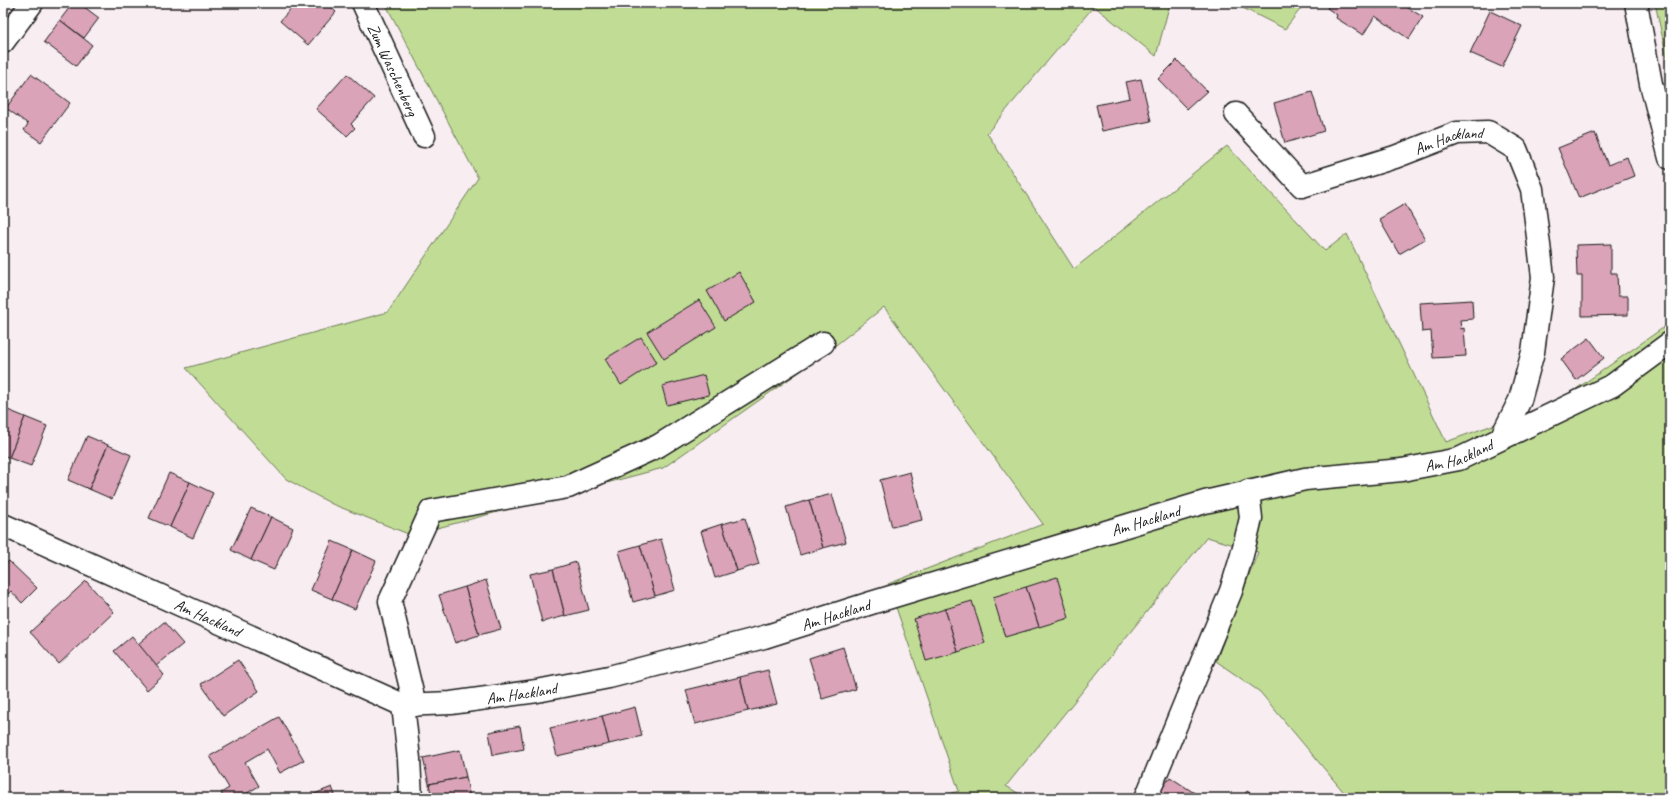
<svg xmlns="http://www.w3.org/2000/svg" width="1673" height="801" viewBox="0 0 1673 801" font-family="Caveat,sans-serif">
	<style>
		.green { fill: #c1dd95; stroke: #6e7c58 }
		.building { fill: #daa3b8; stroke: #1c1c1c }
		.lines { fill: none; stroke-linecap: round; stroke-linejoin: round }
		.minor-casing { stroke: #1c1c1c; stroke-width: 25 }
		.minor { stroke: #fff; stroke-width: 22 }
		.labels { text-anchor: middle; stroke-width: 3; stroke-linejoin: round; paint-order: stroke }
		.street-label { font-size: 16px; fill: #1c1c1c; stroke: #fff }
	</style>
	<rect width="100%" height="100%" fill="#f8edf1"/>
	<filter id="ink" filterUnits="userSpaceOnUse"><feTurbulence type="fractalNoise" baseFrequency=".025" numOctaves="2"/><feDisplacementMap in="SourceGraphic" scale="8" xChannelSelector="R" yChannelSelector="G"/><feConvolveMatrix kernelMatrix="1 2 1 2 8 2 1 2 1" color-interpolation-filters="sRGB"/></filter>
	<g filter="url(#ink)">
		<g class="green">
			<polygon points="385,3 1170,3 1156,56 1094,6 987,133 1074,269 1227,146 1325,251 1347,234 1446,442 1559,401 1670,323 1670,798 1346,798 1347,796 1260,692 1216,661 1258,552 1207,537 1006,786 1026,798 935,798 959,791 888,584 1043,524 884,307 822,356 663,468 411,535 332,504 286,479 186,368 388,312 478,178"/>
			<polygon points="1233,3 1305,3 1285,29"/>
			<polygon points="1655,3 1670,3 1670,72"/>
		</g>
		<g class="building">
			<polygon points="73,3 79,3 99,18 84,38 60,20"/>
			<polygon points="296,3 326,3 336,12 308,45 280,21"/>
			<polygon points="1330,3 1400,3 1423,17 1409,39 1375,16 1363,35 1336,18 1337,15 1327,8"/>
			<polygon points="1490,11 1522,26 1502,67 1470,53"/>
			<polygon points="60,20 92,45 76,66 44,42"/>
			<polygon points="1177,60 1207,91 1187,109 1158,79"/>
			<polygon points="31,74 70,103 41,142 24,130 28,124 6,108"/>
			<polygon points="347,74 374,98 351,124 355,128 347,136 316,109"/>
			<polygon points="1141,79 1151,121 1102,131 1096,105 1130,98 1126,82"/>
			<polygon points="1312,92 1324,131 1285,143 1274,103"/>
			<polygon points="1595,133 1608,165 1627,157 1634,176 1579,198 1558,148"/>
			<polygon points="1405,204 1425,239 1399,254 1379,219"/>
			<polygon points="1611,244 1611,273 1617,273 1618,296 1628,296 1628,315 1582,316 1582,276 1577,276 1576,245"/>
			<polygon points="739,272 756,302 724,321 707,291"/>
			<polygon points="699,300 716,327 664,359 647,332"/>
			<polygon points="1472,300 1473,319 1460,320 1461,329 1464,328 1466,356 1433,358 1431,331 1422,332 1420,303"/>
			<polygon points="641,337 657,362 621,385 605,359"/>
			<polygon points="1589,338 1604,358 1576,380 1561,359"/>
			<polygon points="704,375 709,395 667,405 662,386"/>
			<polygon points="3,408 25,417 9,458 3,455"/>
			<polygon points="25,417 47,426 31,466 9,458"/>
			<polygon points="87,436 108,445 89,489 68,480"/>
			<polygon points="108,445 131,455 112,499 89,489"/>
			<polygon points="910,472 922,520 892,527 880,480"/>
			<polygon points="169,473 190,482 170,527 149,518"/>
			<polygon points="190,482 213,493 193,538 170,527"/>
			<polygon points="832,494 846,542 823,548 809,500"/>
			<polygon points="809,500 823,548 800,555 786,507"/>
			<polygon points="251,508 271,517 251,560 231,550"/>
			<polygon points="271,517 293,528 274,570 251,560"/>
			<polygon points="745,518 759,564 737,571 722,524"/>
			<polygon points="722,524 737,571 715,578 701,531"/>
			<polygon points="661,539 675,590 655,596 640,545"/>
			<polygon points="332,541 353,550 332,599 311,590"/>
			<polygon points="640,545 655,596 633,602 619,551"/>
			<polygon points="353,550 376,561 355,609 332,599"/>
			<polygon points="9,561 37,588 22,603 11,591 3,599 3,567"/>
			<polygon points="576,562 589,610 565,616 553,569"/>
			<polygon points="553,569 565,616 542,622 530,574"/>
			<polygon points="1057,577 1069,618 1039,627 1026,587"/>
			<polygon points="486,580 501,629 479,635 465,587"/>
			<polygon points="86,581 114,612 59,664 30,632"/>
			<polygon points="465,587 479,635 455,643 439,595"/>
			<polygon points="1026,587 1039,627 1005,637 993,597"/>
			<polygon points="972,601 985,643 958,652 945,609"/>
			<polygon points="945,609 958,652 926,661 914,619"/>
			<polygon points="164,622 183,644 156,666 138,644"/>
			<polygon points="132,636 164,675 147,690 114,651"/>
			<polygon points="843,647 856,689 822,699 809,658"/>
			<polygon points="238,660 259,691 223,716 201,684"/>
			<polygon points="768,670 777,704 748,711 740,677"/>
			<polygon points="740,677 748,711 695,724 686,690"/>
			<polygon points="635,707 642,736 609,744 602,716"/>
			<polygon points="602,716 609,744 557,756 550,728"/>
			<polygon points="279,717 304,760 280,773 267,749 245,762 259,786 239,798 224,798 221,793 229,788 210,756"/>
			<polygon points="520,726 524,749 493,755 489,732"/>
			<polygon points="460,750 466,777 429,784 423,758"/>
			<polygon points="466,777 470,798 432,798 429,784"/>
			<polygon points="1170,777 1202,798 1156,798"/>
			<polygon points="332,787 336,798 304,798"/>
			<polygon points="1247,791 1258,798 1242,798"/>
		</g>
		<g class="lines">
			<defs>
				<g id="minor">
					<path id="s1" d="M363,3L424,136"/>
					<polyline points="1636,3 1651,84 1670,158"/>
					<polyline points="3,42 32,3"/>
					<path id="s2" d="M1236,114L1302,186L1395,157L1457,133L1488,132L1516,149L1532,189L1543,277L1533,352L1520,400L1501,438"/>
					<path id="s3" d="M3,525L403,705L451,703L537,691L609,677L764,637L871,603L1205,502L1305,479L1402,470L1459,459L1613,385L1670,343"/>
					<polyline points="403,705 409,759 411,798"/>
					<polyline points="415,705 390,601 431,511 568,487 658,446 823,343"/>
					<polyline points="1146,798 1231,591 1242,555 1251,518 1248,491"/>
				</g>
			</defs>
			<use href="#minor" class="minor-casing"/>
			<use href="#minor" class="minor"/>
		</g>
	</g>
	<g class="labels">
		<g class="street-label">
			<text dy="6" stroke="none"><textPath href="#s1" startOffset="73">Zum Waschenberg</textPath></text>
			<text dy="6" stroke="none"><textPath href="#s2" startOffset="252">Am Hackland</textPath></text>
			<text dy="6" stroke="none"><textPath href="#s3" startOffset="1527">Am Hackland</textPath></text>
			<text dy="6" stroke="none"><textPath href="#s3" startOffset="1206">Am Hackland</textPath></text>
			<text dy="6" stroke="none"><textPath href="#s3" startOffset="882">Am Hackland</textPath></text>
			<text dy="6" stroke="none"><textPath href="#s3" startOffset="225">Am Hackland</textPath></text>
			<text dy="6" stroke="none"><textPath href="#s3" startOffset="558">Am Hackland</textPath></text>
		</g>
	</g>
	<rect width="1673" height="801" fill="none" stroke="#fff" stroke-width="16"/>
	<rect x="8" y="8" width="1657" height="785" fill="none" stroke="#1c1c1c" stroke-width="1.5" filter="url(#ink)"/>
</svg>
